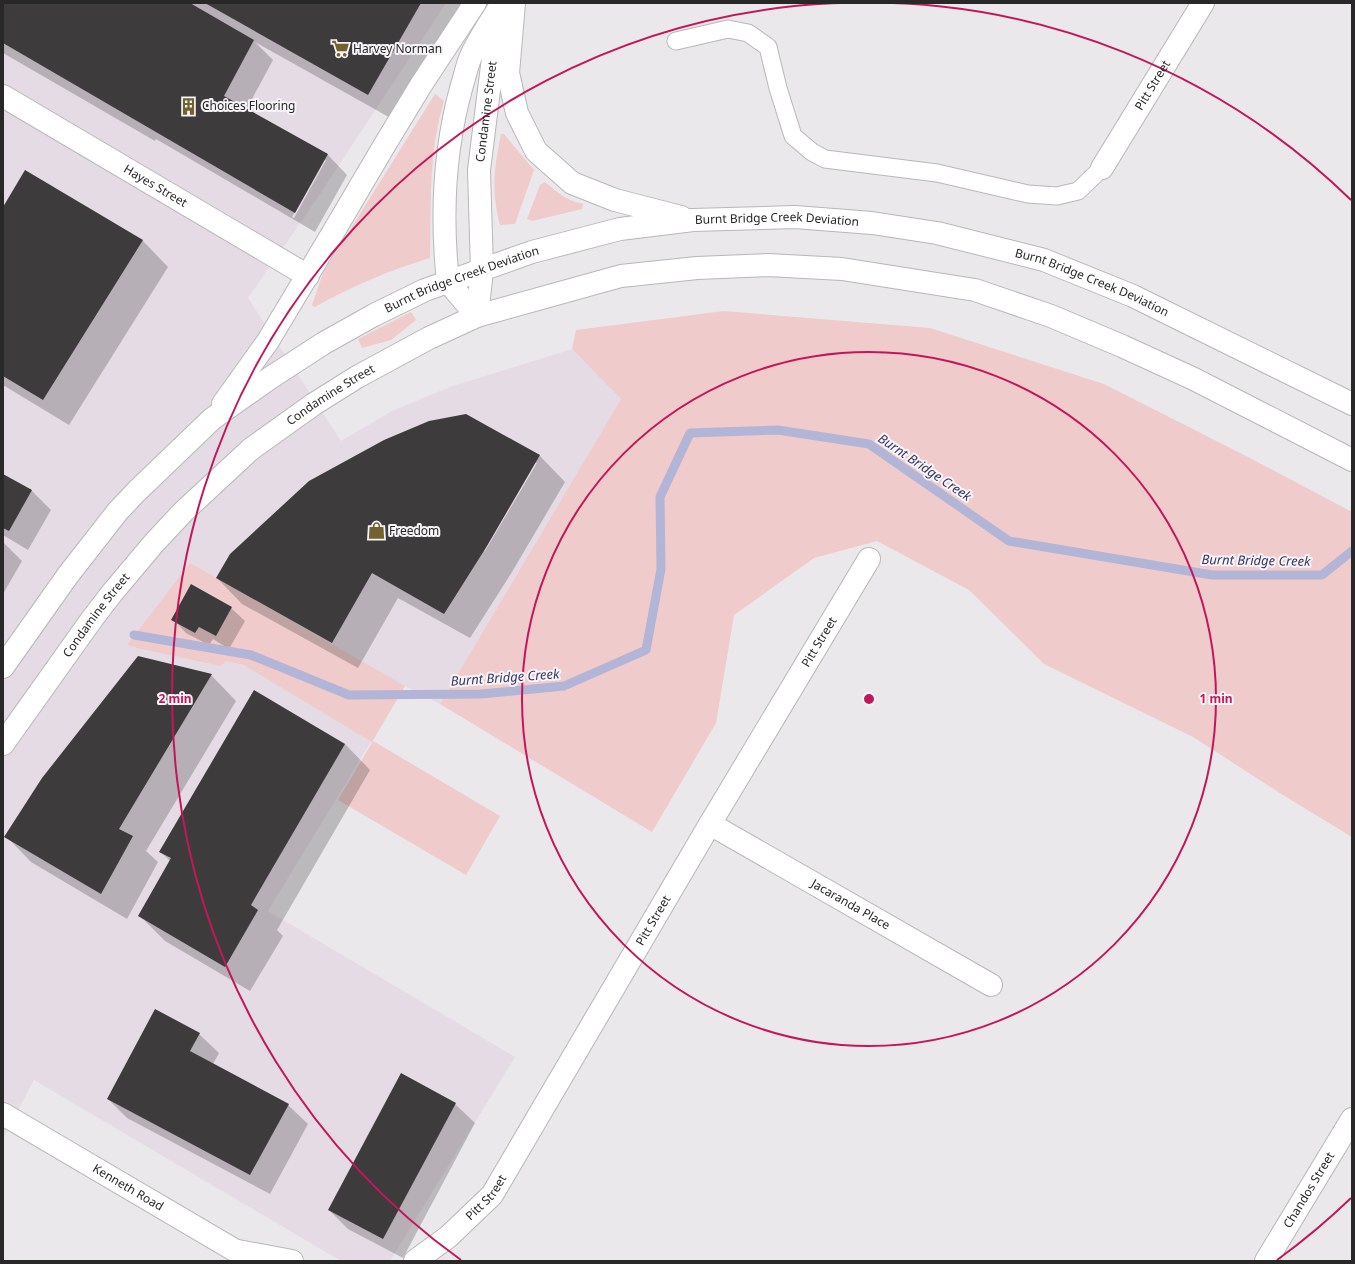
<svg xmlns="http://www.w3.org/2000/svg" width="1355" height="1264" viewBox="0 0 1355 1264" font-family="'Noto Sans',sans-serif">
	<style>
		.built { fill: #e5dbe4 }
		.green { fill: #efcbcb; fill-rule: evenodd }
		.shadow { fill: #0003; fill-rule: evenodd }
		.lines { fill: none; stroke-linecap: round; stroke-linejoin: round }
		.stream { stroke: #b2b5d6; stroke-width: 9 }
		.building { fill: #3e3b3c }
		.service-casing { stroke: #b9b6b8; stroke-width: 19 }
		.minor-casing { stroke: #b9b6b8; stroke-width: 24 }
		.secondary-casing { stroke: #b9b6b8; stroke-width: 24 }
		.trunk-casing { stroke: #b9b6b8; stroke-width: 24 }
		.service { stroke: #fff; stroke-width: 17 }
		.minor { stroke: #fff; stroke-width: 22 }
		.secondary { stroke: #fff; stroke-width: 22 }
		.trunk { stroke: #fff; stroke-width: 22 }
		.ring { fill: none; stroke: #c2185b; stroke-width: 2 }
		.labels { text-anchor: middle; stroke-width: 4; stroke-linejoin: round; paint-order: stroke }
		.poi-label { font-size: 12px; fill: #292829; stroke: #f8f5f8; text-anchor: start }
		.street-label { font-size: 12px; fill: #292829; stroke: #f8f5f8 }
		.water-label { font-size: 13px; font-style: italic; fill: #353663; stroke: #f8f5f8 }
		.centre { fill: #c2185b; stroke: #f8f5f8; stroke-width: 2 }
		.ring-label { font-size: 12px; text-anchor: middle; font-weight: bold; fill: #c2185b; stroke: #f8f5f8; stroke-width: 4; stroke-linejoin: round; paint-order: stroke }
	</style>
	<rect width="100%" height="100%" fill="#ebe8eb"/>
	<polygon class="built" points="3,3 446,3 310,209 248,298 341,441 392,411 450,387 572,349 621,399 440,704 405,686 268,911 515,1057 390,1261 341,1261 34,1080 3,1139"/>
	<g class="green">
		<path d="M435,94L444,101C442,109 439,117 438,125C429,167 431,214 430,258C390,270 352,286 315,307L312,305L323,273Z"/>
		<path d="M501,134H504L508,139L534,170L515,224L500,225C491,190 494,169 501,134Z"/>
		<path d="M545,182C557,192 567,201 583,204L582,209L532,221L527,219L540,185Z"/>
		<polygon points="724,311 930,328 1104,384 1250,458 1352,512 1352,837 1283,795 1193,737 1044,664 969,590 877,541 814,558 734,615 716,723 652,832 440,704 621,399 572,349 576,330"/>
		<polygon points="411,312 416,320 391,340 362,348 358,339"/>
		<path d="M190,563L405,686L372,742L244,665L226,661L221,666L137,648L127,645ZM192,584L232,607L216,636L199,627L195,633L171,620Z"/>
		<polygon points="373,741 500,816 466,875 338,800"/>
	</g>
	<g class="shadow">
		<path d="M3,3H461L394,120L255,42L273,60L246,110L328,155L347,175L315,232L156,139L155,141L3,53ZM324,160H326L294,218L292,217Z"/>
		<polygon points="25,172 143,241 168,267 69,425 3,385 3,209"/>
		<path d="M466,415L540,456L565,482L512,572L470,638L398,598L358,668L242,604L217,578ZM535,463H537L485,551L483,550Z"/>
		<polygon points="3,475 31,490 51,510 28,550 3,535"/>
		<polygon points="3,542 22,561 3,594"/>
		<polygon points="192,585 231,608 245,621 229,649 213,639 209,645 186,633 173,619"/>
		<polygon points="211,675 236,701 146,851 158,862 127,919 31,862 6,836"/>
		<polygon points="254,692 345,744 370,770 277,930 283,936 250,991 165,941 139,915 171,862 160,851"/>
		<polygon points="199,1034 219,1053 213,1064 288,1105 308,1124 270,1194 127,1118 108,1099"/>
		<polygon points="455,1104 475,1123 403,1258 348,1229 329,1210"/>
	</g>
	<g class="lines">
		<polyline class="stream" points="134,635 251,655 349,695 481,694 564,686 646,650 661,569 660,497 690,433 778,430 869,444 1009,541 1212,575 1322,575 1352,551"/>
	</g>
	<g class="building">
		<polygon points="3,3 190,3 254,40 224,96 328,154 295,213 3,43"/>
		<polygon points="205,3 421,3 368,95"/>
		<polygon points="25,170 143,240 43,400 3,376 3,207"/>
		<polygon points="466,414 540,455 487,546 444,614 372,573 332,643 216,578 230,554 309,481 384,440 429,421"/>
		<polygon points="3,474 32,490 9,531 3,528"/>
		<polygon points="191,584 232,607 216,636 199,627 195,633 171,620"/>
		<polygon points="138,656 212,674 119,829 133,836 101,894 4,837 42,778"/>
		<polygon points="254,690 345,744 251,905 258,910 225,967 138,916 171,858 159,852"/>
		<polygon points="155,1009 200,1033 190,1051 289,1104 250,1175 107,1099"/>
		<polygon points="401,1073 456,1103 383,1239 328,1210"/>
	</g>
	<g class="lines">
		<defs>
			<polyline id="service" points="676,41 728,29 748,33 768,47 778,88 793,136 812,152 825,159 937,173 1028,194 1057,196 1078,191 1102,168"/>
			<g id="minor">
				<path id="s1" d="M3,96L308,276"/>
				<path id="s2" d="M1102,168L1203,3"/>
				<path id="s3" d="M710,824L991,985"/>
				<path id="s4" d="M3,1114L253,1261"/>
				<polyline points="238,1251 292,1261"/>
				<path id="s5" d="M415,1261L448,1237L492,1195L710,824L869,559"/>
				<path id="s6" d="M1266,1261L1352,1119"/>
			</g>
			<g id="secondary">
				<path id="s7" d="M482,270L479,170L493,58L507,10"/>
				<path d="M448,282C441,217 444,149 462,85C465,76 467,65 471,56C479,38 492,20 502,3"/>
			</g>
			<g id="trunk">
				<polyline points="514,3 508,73 517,113 536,151 572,183 615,200 681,217"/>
				<polyline points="448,282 477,316"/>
				<polyline points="477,316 482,270"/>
				<polyline points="223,404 268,341 331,236 384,146 421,85 475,3"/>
				<path id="s8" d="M3,667L68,575L118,511L137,491L212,419L270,378L324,343L374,315L425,290L532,252L620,229L693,220L795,217L872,223L937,233L1044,260L1133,296L1352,404"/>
				<path id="s9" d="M3,744L92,619L112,593L154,543L184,511L251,449L314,404L357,377L429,338L477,316L621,276L697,268L768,265L842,269L975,290L1051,316L1122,346L1194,379L1352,460"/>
			</g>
		</defs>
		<use href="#service" class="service-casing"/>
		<use href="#minor" class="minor-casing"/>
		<use href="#secondary" class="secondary-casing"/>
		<use href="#trunk" class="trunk-casing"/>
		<use href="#service" class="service"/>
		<use href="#minor" class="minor"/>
		<use href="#secondary" class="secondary"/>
		<use href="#trunk" class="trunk"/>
	</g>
	<g class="ring">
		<circle cx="869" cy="699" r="347"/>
		<path d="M1351 1198A694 694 0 0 1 1277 1260M461 1260A694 694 0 1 1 1351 200"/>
	</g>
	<defs>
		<symbol id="supermarket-bare" viewBox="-9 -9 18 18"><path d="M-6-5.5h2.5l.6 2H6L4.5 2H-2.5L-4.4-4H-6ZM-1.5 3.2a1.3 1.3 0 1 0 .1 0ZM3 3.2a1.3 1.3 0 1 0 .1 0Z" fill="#726230" stroke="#f8f5f8" stroke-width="2.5" paint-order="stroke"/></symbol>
		<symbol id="building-bare" viewBox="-9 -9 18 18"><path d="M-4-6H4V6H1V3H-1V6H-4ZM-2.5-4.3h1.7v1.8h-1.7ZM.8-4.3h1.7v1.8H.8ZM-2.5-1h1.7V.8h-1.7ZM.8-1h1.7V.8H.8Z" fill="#726230" stroke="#f8f5f8" stroke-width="2.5" paint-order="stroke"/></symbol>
		<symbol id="shop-bare" viewBox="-9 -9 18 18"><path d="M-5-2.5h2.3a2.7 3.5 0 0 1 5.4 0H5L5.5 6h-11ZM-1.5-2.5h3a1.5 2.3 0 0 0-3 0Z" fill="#726230" stroke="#f8f5f8" stroke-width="2.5" paint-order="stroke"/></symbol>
	</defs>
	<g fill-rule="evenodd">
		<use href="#supermarket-bare" x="328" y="36" width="25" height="25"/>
		<use href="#building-bare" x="176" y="94" width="25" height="25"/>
		<use href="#shop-bare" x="364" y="518" width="25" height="25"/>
	</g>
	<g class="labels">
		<g class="poi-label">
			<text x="353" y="53">Harvey Norman</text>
			<text x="202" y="110">Choices Flooring</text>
			<text x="389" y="535">Freedom</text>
		</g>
		<g class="street-label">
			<text dy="4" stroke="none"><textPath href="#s2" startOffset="97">Pitt Street</textPath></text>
			<text dy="4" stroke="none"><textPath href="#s7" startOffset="159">Condamine Street</textPath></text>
			<text dy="4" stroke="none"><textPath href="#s1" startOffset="177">Hayes Street</textPath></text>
			<text dy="4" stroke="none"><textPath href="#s8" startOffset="937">Burnt Bridge Creek Deviation</textPath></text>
			<text dy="4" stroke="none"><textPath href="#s8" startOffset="613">Burnt Bridge Creek Deviation</textPath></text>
			<text dy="4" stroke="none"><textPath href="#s8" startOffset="1261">Burnt Bridge Creek Deviation</textPath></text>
			<text dy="4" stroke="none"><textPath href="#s9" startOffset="483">Condamine Street</textPath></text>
			<text dy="4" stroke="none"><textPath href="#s9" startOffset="159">Condamine Street</textPath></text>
			<text dy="4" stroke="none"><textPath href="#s5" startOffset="744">Pitt Street</textPath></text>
			<text dy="4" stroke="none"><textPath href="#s3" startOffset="162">Jacaranda Place</textPath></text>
			<text dy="4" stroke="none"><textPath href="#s5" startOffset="420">Pitt Street</textPath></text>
			<text dy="4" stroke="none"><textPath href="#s4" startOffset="145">Kenneth Road</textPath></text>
			<text dy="4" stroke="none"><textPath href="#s6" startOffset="83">Chandos Street</textPath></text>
			<text dy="4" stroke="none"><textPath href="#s5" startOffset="96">Pitt Street</textPath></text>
		</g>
		<g class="water-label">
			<text transform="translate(925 467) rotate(34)" y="5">Burnt Bridge Creek</text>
			<text transform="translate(1256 560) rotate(1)" y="5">Burnt Bridge Creek</text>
			<text transform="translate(505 677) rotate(-4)" y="5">Burnt Bridge Creek</text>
		</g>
	</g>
	<circle cx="869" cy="699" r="6" class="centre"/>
	<g class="ring-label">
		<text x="1216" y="703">1 min</text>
		<text x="175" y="703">2 min</text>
	</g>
	<rect width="1355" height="1264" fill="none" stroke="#292829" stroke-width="8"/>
</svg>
